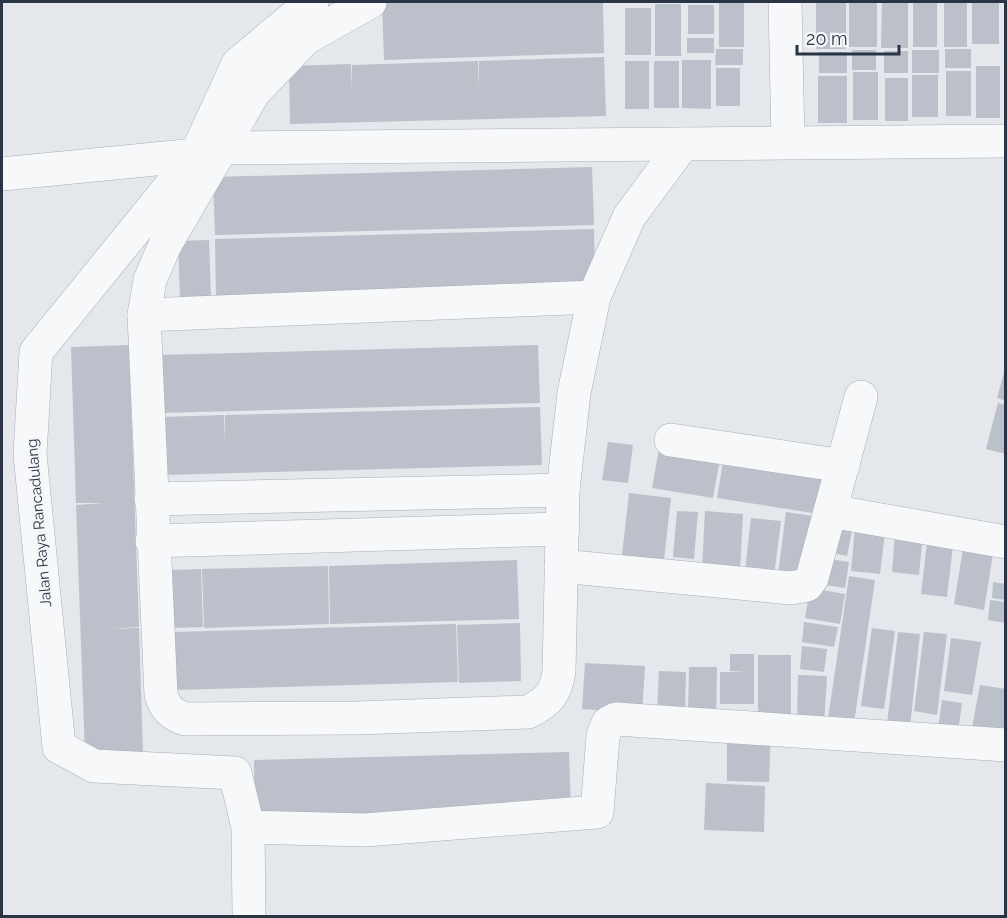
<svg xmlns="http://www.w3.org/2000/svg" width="1007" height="918" viewBox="0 0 1007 918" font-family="Raleway,sans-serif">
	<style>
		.building { fill: #bbc0ca }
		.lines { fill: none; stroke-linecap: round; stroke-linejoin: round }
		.minor-casing { stroke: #a9aeb7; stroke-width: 34 }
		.minor { stroke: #f7f8fa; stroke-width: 33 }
		.labels { text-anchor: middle; stroke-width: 6; stroke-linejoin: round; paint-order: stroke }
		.street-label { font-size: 15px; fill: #2b3445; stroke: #f4f6f9 }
	</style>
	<rect width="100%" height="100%" fill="#e4e7ec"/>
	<g class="building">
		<polygon points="382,2 603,2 604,53 384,60"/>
		<rect x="719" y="2" width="25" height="45"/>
		<rect x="816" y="2" width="30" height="47"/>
		<rect x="849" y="2" width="28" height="45"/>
		<polygon points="882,2 908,2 908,48 881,48"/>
		<rect x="913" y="2" width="24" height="45"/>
		<rect x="944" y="2" width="23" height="45"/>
		<rect x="972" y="2" width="27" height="42"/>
		<rect x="655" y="4" width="26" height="52"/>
		<rect x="688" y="5" width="26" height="29"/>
		<rect x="625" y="8" width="26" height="47"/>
		<rect x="687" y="38" width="27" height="15"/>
		<polygon points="716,49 743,49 743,65 715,65"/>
		<rect x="945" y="49" width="26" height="19"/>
		<rect x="852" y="50" width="24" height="20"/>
		<rect x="912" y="50" width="27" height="23"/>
		<rect x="884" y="51" width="24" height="22"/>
		<rect x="819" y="52" width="28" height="21"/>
		<polygon points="604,57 606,116 290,124 289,66 351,64 352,93 352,65 478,61 479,89 479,61"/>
		<polygon points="682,60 711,60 711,109 682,108"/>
		<rect x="625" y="61" width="24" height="48"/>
		<rect x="654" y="61" width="25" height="47"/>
		<rect x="976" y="66" width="24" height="52"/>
		<rect x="716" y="68" width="24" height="38"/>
		<rect x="946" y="71" width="25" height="45"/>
		<rect x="853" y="72" width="25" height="48"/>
		<rect x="912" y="75" width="26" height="42"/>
		<rect x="818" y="76" width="29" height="47"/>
		<rect x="885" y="78" width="23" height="43"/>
		<polygon points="592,167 594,225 215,235 213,177"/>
		<polygon points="594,229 595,287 216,297 215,239"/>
		<polygon points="209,240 211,298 180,299 178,241"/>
		<polygon points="129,345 139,627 109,629 139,628 143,753 85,755 76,505 105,503 76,503 71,347"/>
		<polygon points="538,345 540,403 161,413 159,355"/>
		<polygon points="1005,369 1006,369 1006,401 997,398"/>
		<polygon points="998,403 1006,405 1006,454 986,449"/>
		<polygon points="540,407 542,465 163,475 161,417 224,415 225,445 225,415"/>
		<polygon points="608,442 633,445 628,483 602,480"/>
		<polygon points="659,449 720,459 713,498 652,488"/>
		<polygon points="724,456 826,472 819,514 717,498"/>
		<polygon points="629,493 671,498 664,560 622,555"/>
		<polygon points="677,511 698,512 694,559 673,557"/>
		<polygon points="705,511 743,514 740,571 702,569"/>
		<polygon points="786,512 813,516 805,577 778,574"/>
		<polygon points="751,518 781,521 774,576 745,572"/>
		<polygon points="832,522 853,526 847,556 827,552"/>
		<polygon points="855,528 885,532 880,574 851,571"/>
		<polygon points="895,532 923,534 919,575 892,572"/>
		<polygon points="927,543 953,546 947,597 921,594"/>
		<polygon points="963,549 993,554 984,610 954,604"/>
		<polygon points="821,558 849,562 845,588 818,584"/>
		<polygon points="517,560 519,619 330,624 329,566"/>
		<polygon points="328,566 329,624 204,628 202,569"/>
		<polygon points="201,569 203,627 172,628 170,570"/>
		<polygon points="849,576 875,580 854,723 828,719"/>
		<polygon points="993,582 1006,584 1006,600 992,598"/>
		<polygon points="810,588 845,594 840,624 805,618"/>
		<polygon points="990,600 1006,602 1006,623 988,620"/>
		<polygon points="804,622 838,627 834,647 802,642"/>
		<polygon points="520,623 521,681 459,683 457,625"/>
		<polygon points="456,624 458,682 174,690 172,632"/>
		<polygon points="872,628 895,631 884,709 861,706"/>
		<polygon points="898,632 920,634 910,727 887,724"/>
		<polygon points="924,632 947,634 937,715 914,711"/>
		<polygon points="951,638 981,642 972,695 944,691"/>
		<polygon points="802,646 827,649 824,672 800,669"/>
		<polygon points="730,654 754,654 754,704 720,704 720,672 746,672 730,671"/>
		<rect x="758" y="655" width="33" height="66"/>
		<polygon points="585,663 645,666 642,713 582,709"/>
		<polygon points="689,667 717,667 716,716 688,715"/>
		<polygon points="659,671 686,672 685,712 657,711"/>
		<polygon points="798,675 827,676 824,724 797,723"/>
		<polygon points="980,685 1006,689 1004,734 972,728"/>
		<polygon points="942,700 962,703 958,732 938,729"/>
		<polygon points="727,728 771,728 769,782 727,781"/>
		<polygon points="569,752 571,810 255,818 254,760"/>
		<polygon points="706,783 765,786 764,832 704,830"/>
	</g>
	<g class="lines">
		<defs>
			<g id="minor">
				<path d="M370,2L306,38L254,92L165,245L150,280L144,315L161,695C166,709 171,714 185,719L356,718L528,712C548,702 556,694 559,671L563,490L574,393L594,297L629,217L683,144"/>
				<polyline points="785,2 788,141"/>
				<polyline points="222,148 1006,141"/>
				<polyline points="2,174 196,155"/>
				<polyline points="144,315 594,297"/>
				<polyline points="671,440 843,466"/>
				<polyline points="151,499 563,490"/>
				<polyline points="830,511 1006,542"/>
				<polyline points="152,541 563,529"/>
				<polyline points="561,566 791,588 807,585 812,578 861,397"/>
				<polyline points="248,827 365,830 597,812 603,736 608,723 616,719 1006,745"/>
				<polyline points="249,916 248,827 235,773 94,766 59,747 30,454 36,352 196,155 238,64 312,2"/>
			</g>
		</defs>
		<use href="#minor" class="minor-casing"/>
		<use href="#minor" class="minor"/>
	</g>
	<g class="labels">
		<g class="street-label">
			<text transform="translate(39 523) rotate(-95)" y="5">Jalan Raya Rancadulang</text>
		</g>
	</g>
	<rect width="1007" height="918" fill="none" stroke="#2b3445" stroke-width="6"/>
	<path d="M797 45v9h102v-9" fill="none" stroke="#2b3445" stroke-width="3"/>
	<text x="806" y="45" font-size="18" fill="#2b3445" stroke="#f4f6f9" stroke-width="4.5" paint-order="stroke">20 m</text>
</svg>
